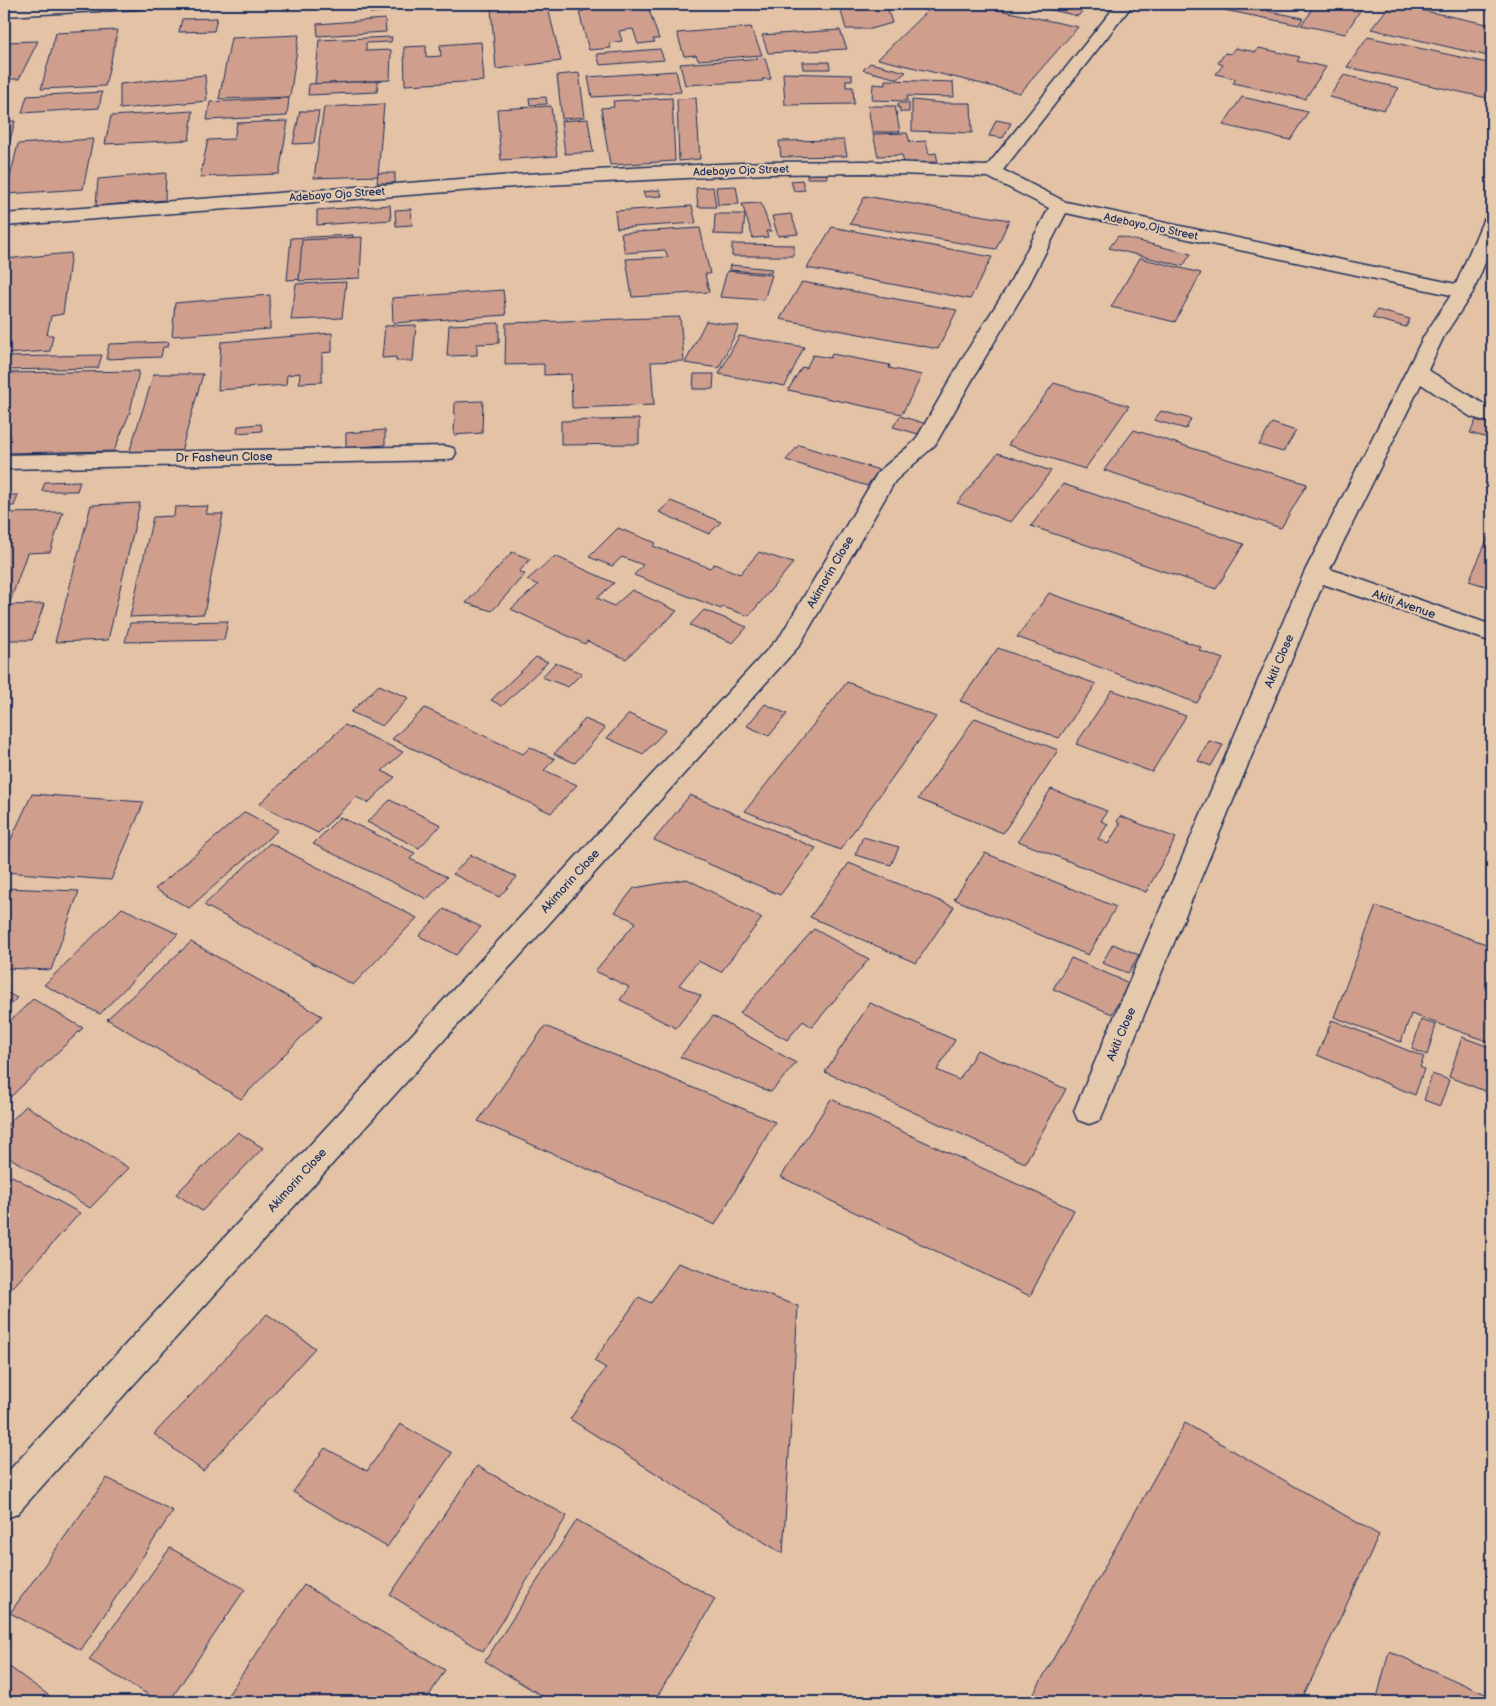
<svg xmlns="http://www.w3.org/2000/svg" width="1496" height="1706" viewBox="0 0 1496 1706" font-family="'Balsamiq Sans',sans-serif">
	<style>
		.building { fill: #cf9e8d; stroke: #1b2f5e }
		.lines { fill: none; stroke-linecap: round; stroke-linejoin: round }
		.minor-casing { stroke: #1b2f5e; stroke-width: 3 }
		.minor { fill: #e5c9ac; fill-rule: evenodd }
		.labels { text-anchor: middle; stroke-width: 4; stroke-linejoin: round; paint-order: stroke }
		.far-street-label { font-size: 11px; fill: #1b2f5e; stroke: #e5c9ac }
		.street-label { font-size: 12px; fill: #1b2f5e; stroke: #e5c9ac }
	</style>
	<rect width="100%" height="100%" fill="#e3c2a6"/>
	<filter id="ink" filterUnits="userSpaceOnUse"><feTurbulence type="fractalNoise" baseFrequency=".02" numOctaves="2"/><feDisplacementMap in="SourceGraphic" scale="10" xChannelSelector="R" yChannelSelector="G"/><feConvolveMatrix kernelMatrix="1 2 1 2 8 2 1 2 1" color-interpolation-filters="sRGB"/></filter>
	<g filter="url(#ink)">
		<g class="building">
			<polygon points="369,4 392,4 392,11 370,13"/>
			<polygon points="547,4 561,61 496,69 491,8"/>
			<polygon points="600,4 647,4 659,39 653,39 655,42 638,44 633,29 619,31 622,41 609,43 611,48 589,50 579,12 584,11 582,6"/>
			<polygon points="839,4 886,4 892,23 871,29 846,29"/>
			<polygon points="934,4 972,4 1078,27 1020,93 878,59"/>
			<polygon points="1025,4 1089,4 1078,16"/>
			<polygon points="1223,4 1265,4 1264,5 1271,7 1268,11 1303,18 1299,25 1219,9"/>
			<polygon points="1313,4 1336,4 1361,9 1345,34 1301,25 1309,15"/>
			<polygon points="1391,4 1492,25 1492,57 1371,29"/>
			<polygon points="1454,4 1492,4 1492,11"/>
			<polygon points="217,18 214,31 179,32 182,19"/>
			<polygon points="385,19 386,32 318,36 317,24"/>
			<polygon points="751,27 762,55 698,60 696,55 684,56 677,33"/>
			<polygon points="118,30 105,86 41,89 56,33"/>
			<polygon points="840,30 847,49 768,53 762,35"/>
			<polygon points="299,35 290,97 219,99 231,38"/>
			<polygon points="392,37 391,42 366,43 366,51 391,50 390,80 315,84 319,40"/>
			<polygon points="1368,37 1492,64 1492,99 1347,67"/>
			<polygon points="38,41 19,79 4,79 4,42"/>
			<polygon points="481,42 484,81 405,85 404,47 426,46 426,57 441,56 440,45"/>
			<polygon points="1235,48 1256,52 1259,48 1300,57 1297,61 1326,67 1305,99 1233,83 1236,79 1216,74 1223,65 1218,63 1225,53 1230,54"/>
			<polygon points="660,49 664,60 600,65 597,54"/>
			<polygon points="765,58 771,79 762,79 763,81 685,85 680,64"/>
			<polygon points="802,62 829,62 830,69 803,69"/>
			<polygon points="870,63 906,72 898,79 863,70"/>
			<polygon points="676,71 681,92 592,97 588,77"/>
			<polygon points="579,73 585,117 562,119 557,75"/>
			<polygon points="783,73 852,75 852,80 846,80 846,87 853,87 854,104 785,105"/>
			<polygon points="205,75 207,101 120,109 120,84"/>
			<polygon points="1344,75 1399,88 1384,110 1329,97"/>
			<polygon points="885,80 953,82 954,97 907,96 907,101 872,100 873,84 885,85"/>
			<polygon points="378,81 377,92 308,95 309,84"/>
			<polygon points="102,92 99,108 22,113 27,96"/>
			<polygon points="546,97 547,104 530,105 529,98"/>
			<polygon points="1242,97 1308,112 1290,140 1223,125"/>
			<polygon points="289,98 287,116 207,120 210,102"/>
			<polygon points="672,98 675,161 610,165 601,108 614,107 613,101"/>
			<polygon points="696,98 700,159 679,161 677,99"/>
			<polygon points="912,100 942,103 971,103 972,133 912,131"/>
			<polygon points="898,103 909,103 909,112 900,112 900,108 898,108"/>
			<polygon points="384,104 378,176 314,178 324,107"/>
			<polygon points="551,106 557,156 501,160 497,109"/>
			<polygon points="868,106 895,106 900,132 872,132"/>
			<polygon points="193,111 189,140 105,144 111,116"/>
			<polygon points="300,111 319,111 314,143 293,144"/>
			<polygon points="588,119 593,152 565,154 561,121"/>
			<polygon points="996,120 1011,123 1003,138 989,136"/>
			<polygon points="4,121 15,121 8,148 4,149"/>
			<polygon points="288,121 279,174 200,177 208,140 234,139 237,123"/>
			<polygon points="907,133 910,142 926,141 929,154 936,153 938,162 904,163 902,155 878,156 873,134"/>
			<polygon points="93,139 83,189 6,194 18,144"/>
			<polygon points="844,140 847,156 781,157 779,141"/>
			<polygon points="166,173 165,200 96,206 98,179"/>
			<polygon points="378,173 395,173 395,183 377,183"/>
			<rect x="807" y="173" width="20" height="5"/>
			<polygon points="802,180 805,190 794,191 791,181"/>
			<polygon points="736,186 739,204 718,205 716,187"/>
			<polygon points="713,187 716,207 698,207 696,188"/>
			<polygon points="660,190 662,196 645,197 643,192"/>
			<polygon points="865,196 1009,220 996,249 850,224"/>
			<polygon points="761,203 771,231 766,231 768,237 753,238 742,204"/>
			<polygon points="390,205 391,220 317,225 317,210"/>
			<polygon points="692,206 696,223 617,228 615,211"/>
			<polygon points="411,209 412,225 396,226 395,210"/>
			<polygon points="715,214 745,214 743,235 714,234"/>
			<polygon points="791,214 798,234 778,236 772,216"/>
			<polygon points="832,227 992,257 970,299 807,268"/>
			<polygon points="700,228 710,274 705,274 709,292 632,297 626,259 668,257 665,250 625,253 621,233"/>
			<polygon points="353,235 351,276 287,280 291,238"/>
			<polygon points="1118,236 1191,254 1183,266 1109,248"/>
			<polygon points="362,237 360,278 299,281 302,240"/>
			<polygon points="732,244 794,245 794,256 732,256"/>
			<polygon points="71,253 63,314 51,316 47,335 53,335 50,351 4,354 4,259"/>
			<polygon points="1140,258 1201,273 1175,322 1111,307"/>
			<polygon points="730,265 772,269 771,273 729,270"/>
			<polygon points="727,271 772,275 764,300 720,297"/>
			<polygon points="346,282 342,318 291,320 296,284"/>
			<polygon points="802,282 957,310 938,349 780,319"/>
			<polygon points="503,290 506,315 393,323 392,298"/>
			<polygon points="270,295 270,329 172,336 175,303"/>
			<polygon points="1377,310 1410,319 1406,327 1372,318"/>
			<polygon points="680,317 684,361 651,362 654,405 572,408 571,374 544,375 544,364 505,365 506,323"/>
			<polygon points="706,321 739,326 719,368 685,363"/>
			<polygon points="499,323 499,343 477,344 477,355 447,356 449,325"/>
			<polygon points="416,325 413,361 396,361 396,357 382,358 385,326"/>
			<polygon points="332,333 332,352 322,353 322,382 299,383 300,373 287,375 286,385 218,390 221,342"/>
			<polygon points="739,336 804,347 785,386 719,374"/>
			<polygon points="169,342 168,347 163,347 161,357 106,359 109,344"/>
			<polygon points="832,354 890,365 889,368 922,375 902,414 788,390 802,367 806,368 813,355 830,358"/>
			<polygon points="102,355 98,368 4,370 4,357"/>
			<polygon points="139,371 130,412 114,451 4,453 4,373"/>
			<polygon points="154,374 203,374 180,455 128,456"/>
			<polygon points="694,374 714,374 713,389 693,389"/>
			<polygon points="1054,383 1129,406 1085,469 1008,445"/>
			<polygon points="483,401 482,433 454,435 455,402"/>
			<polygon points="1161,411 1191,419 1186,429 1154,420"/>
			<polygon points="900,416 930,425 922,435 893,427"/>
			<polygon points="639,419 639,444 561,445 561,421"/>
			<polygon points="1476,420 1492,425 1492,439 1470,433"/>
			<polygon points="1272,423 1296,431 1283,452 1259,445"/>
			<polygon points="261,424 262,431 237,433 238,426"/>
			<polygon points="385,430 385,445 346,448 346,433"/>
			<polygon points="1134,430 1307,484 1281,528 1104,470"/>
			<polygon points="799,445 879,470 867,486 786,460"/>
			<polygon points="998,453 1051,471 1011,522 957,503"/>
			<polygon points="80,481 77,491 42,491 45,482"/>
			<polygon points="1063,484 1244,544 1216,589 1031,526"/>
			<polygon points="4,495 18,495 14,506 4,506"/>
			<polygon points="671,501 721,522 709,534 659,512"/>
			<polygon points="140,503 108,640 55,642 91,505"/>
			<polygon points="208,506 206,514 223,514 204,614 130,617 153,517 174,516 175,507"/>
			<polygon points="63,512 50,552 27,553 9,605 44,604 32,640 4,640 4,513"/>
			<polygon points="618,528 656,543 653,546 710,568 714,564 740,574 759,552 793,563 749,616 723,607 721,609 634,575 643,565 622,557 612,566 589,557"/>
			<polygon points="1492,529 1492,588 1469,581"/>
			<polygon points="512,552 530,559 519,572 525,574 492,611 466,603"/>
			<polygon points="555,556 614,583 597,598 614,606 632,590 677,611 626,659 587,641 585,644 511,609 538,585 527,580"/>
			<polygon points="1049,593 1201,647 1199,650 1223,659 1197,703 1017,637"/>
			<polygon points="704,610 747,627 733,643 690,625"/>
			<polygon points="228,621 224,640 125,642 130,623"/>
			<polygon points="998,648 1096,684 1059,738 960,701"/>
			<polygon points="536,657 548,662 502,706 491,700"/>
			<polygon points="555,663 582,673 568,687 542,677"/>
			<polygon points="847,682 936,717 840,850 745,811"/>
			<polygon points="379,685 409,698 382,726 351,712"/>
			<polygon points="1112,690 1186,716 1152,772 1076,744"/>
			<polygon points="765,704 787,714 769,736 747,726"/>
			<polygon points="425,708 523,754 530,747 555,759 544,770 577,785 551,813 392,739"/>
			<polygon points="629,714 666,730 643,754 607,738"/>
			<polygon points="975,718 1058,750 1003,833 918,799"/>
			<polygon points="585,719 605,728 575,763 554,754"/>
			<polygon points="345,725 403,752 382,771 395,777 368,803 356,797 318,833 259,804"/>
			<polygon points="1209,741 1223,745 1211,766 1198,761"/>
			<polygon points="1051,789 1107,811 1101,821 1108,824 1098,839 1108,844 1120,824 1117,822 1120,816 1176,838 1146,892 1018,841"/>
			<polygon points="32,794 144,802 111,880 4,872 4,854"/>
			<polygon points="690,795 816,848 780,895 654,840"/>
			<polygon points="390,800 441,825 419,848 367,822"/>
			<polygon points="245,812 278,830 189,908 155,889"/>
			<polygon points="340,817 415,853 410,859 447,877 427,899 313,844"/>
			<polygon points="863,837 899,847 891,865 855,855"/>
			<polygon points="270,843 417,918 353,985 204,905"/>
			<polygon points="985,853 1116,907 1088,955 954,899"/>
			<polygon points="471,855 517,877 499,897 453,874"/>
			<polygon points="849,863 954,907 916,963 810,917"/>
			<polygon points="687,879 762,918 721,972 698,961 679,985 701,996 676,1028 620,1000 629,987 595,971 636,922 615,912 634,888"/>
			<polygon points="4,888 79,891 51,970 4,968"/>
			<polygon points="1376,906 1492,946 1492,1043 1411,1014 1401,1042 1334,1017"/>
			<polygon points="122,908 178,934 100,1014 44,985"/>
			<polygon points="444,909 481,927 456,955 419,936"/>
			<polygon points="814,929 869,959 812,1027 803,1021 787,1040 740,1013"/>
			<polygon points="191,942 322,1016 241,1099 107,1019"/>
			<polygon points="1113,944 1139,955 1128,973 1102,963"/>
			<polygon points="1071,958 1129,983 1112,1014 1053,989"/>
			<polygon points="4,991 17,998 4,1011"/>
			<polygon points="33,999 83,1028 4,1103 4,1027"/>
			<polygon points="870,1003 955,1040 937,1070 959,1080 977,1050 1066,1089 1025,1163 825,1072"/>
			<polygon points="713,1016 796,1063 771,1092 680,1057"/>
			<polygon points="1332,1020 1424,1057 1420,1067 1424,1069 1415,1095 1317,1055"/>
			<polygon points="1421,1020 1436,1025 1427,1055 1412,1049"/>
			<polygon points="545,1026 775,1122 715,1225 478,1121"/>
			<polygon points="1462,1037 1492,1048 1492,1094 1449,1077"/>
			<polygon points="1432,1074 1449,1080 1440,1106 1424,1100"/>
			<polygon points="831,1099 1074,1210 1030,1296 781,1177"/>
			<polygon points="26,1106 129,1168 90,1208 4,1154 4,1128"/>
			<polygon points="238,1132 263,1148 202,1211 176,1194"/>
			<polygon points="12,1176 80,1213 4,1297 4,1184"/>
			<polygon points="678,1263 798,1306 783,1554 570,1419 606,1368 594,1361 639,1297 651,1303"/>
			<polygon points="267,1314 315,1348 203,1471 154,1434"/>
			<polygon points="1185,1423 1379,1535 1301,1702 1029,1702"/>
			<polygon points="400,1424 452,1453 387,1547 293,1492 325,1448 367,1471"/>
			<polygon points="477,1466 567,1516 483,1651 390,1595"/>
			<polygon points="107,1478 173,1511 81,1650 10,1613"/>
			<polygon points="577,1520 715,1599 654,1702 552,1702 485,1661"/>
			<polygon points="170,1548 245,1589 169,1702 161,1702 89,1660"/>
			<polygon points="304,1585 445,1670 425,1702 223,1702"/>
			<polygon points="1389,1651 1492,1697 1492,1702 1376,1702"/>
			<polygon points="4,1663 58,1702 4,1702"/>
		</g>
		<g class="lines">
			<defs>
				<g id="minor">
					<polygon points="47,4 146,4 144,8 138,9 4,16 4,6"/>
					<polygon points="1117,4 1133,4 1003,170 1066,202 1456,284 1482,223 1485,219 1492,217 1492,246 1473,292 1444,336 1428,370 1492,409 1492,423 1471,417 1421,384 1330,569 1492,625 1492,642 1323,584 1104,1111 1100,1120 1089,1124 1078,1120 1074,1111 1304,573 1424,336 1451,295 1066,213 1028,286 987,354 935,445 895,481 799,646 17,1514 4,1519 4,1476 781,635 878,472 915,441 965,354 1008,286 1049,208 988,177 865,173 766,174 527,186 4,226 4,214 527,174 649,167 766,162 865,161 987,166"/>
					<polygon points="445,446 453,448 456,453 453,458 445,460 4,469 4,455"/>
				</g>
			</defs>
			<use href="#minor" class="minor-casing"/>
			<use href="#minor" class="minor"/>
		</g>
	</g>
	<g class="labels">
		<g class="far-street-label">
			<text transform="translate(741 170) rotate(-2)" y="4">Adebayo Ojo Street</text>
			<text transform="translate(337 194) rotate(-4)" y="4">Adebayo Ojo Street</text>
			<text transform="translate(1151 226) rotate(12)" y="4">Adebayo Ojo Street</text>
		</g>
		<g class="street-label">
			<text transform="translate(224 457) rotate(-1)" y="4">Dr Fasheun Close</text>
			<text transform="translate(830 572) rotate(-60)" y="4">Akimorin Close</text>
			<text transform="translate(1404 604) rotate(19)" y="4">Akiti Avenue</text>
			<text transform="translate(1279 661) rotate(-67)" y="4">Akiti Close</text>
			<text transform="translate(570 881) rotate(-48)" y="4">Akimorin Close</text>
			<text transform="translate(1121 1034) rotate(-67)" y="4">Akiti Close</text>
			<text transform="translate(297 1180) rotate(-48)" y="4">Akimorin Close</text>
		</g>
	</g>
	<rect width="1496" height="1706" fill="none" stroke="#e5c9ac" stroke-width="20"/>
	<rect x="10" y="10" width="1476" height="1686" fill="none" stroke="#1b2f5e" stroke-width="2" filter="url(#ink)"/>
</svg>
